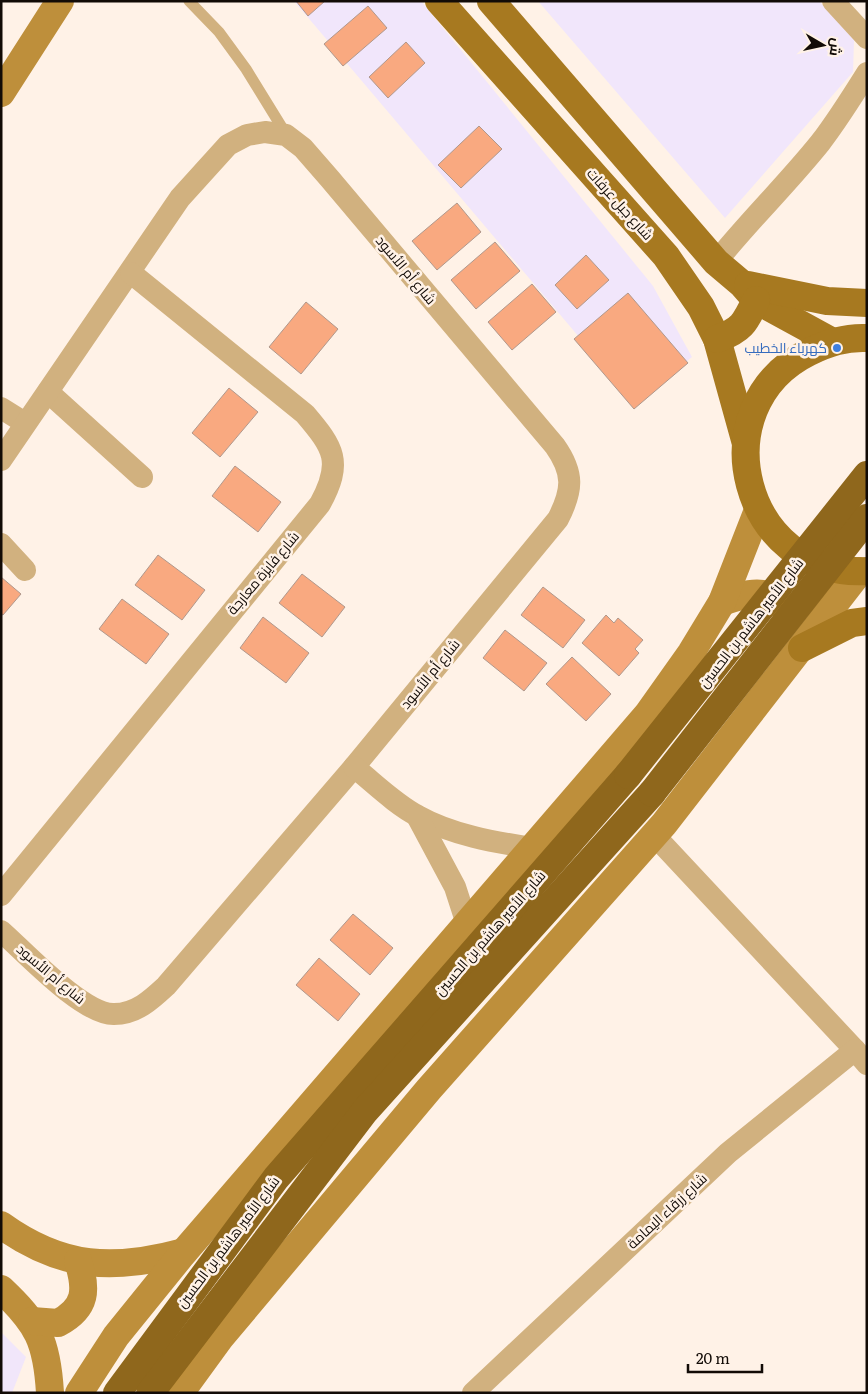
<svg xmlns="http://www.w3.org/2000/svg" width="868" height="1394" viewBox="0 0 868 1394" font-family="Literata,Cairo,serif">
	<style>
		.commercial { fill: #f1e6fb }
		.industrial { fill: #f1e6fa }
		.building { fill: #f9a980; stroke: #b0988c }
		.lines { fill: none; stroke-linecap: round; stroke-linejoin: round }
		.lane { stroke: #d1b17f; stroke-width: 11 }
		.street { stroke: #d1b17f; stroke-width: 22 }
		.secondary { stroke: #be8f3b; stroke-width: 28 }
		.primary { stroke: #a77920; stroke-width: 28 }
		.highway { stroke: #8f671c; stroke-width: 28 }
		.highway-bridge { stroke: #8f671c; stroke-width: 28 }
		.shop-dot { fill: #3f7fe0; stroke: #fff2e7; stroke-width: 2 }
		.labels { text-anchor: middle; stroke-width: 5; stroke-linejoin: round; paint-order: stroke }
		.street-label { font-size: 14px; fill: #120b06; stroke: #fff2e7 }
		.shop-label { font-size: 14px; fill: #366cbe; stroke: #fff2e7; text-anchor: end }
	</style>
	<rect width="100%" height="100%" fill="#fff2e7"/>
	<g class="commercial">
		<polygon points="294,1 421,1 653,286 692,357 635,403"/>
		<polygon points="538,1 819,1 854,40 853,72 725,218"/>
	</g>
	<polygon class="industrial" points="1,1332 26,1357 12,1393 1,1393"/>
	<g class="building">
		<polygon points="296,1 325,1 308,16"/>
		<polygon points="368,6 387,28 343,66 324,44"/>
		<polygon points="406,42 425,63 388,98 369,77"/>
		<polygon points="479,126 502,149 461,188 438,165"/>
		<polygon points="457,203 481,232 437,270 412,241"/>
		<polygon points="495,242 520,271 476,309 451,280"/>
		<polygon points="586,255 609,280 577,309 555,285"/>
		<polygon points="532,284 556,312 512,350 488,322"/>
		<polygon points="628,293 688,363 634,409 574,339"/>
		<polygon points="306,302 338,329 301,374 269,347"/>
		<polygon points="229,388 258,412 220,457 192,433"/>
		<polygon points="235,466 281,502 258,532 212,496"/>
		<polygon points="158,555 205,590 182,620 135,585"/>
		<polygon points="302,574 345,607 322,637 279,603"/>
		<polygon points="1,577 21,594 3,615 1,614"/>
		<polygon points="543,587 585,620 563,648 521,615"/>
		<polygon points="122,599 169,634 146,664 99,629"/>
		<polygon points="606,615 614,623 618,618 643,640 635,649 639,653 619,676 582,643"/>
		<polygon points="263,617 309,653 286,683 240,648"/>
		<polygon points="505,630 547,663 524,691 483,658"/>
		<polygon points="572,657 611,694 586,721 546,684"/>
		<polygon points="353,914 393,948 370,975 330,940"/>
		<polygon points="319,958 360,994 338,1021 296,985"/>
	</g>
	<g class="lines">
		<polyline class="lane" points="189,1 219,32 246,69 286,134"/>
		<g class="street">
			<polyline points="833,1 867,38"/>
			<path d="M716,262C749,221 787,184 820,143C837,121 852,97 867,73"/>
			<polyline points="48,392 142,477"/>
			<polyline points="1,408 25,423"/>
			<path d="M1,460L180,198L228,145L247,135L265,132L286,135L303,148L330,179L555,446C574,473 573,490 558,519L354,767L166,986C151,1000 136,1014 114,1014C83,1015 25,952 1,931"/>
			<polyline points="1,544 25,570"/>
			<path d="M354,767C374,783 395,804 418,816C452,835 494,842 532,848"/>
			<polyline points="417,816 455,887 467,924"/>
			<polyline points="654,835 855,1050"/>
			<path d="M1,895L320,504C343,462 334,448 305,414L131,273"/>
			<polyline points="473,1393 728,1153 855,1050 867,1064"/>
		</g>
		<g class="secondary">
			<polyline points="1,93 60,1"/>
			<path d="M722,602C745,594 770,585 786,610"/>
			<path d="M1,1225C62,1269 114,1271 184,1252"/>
			<path d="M1,1289C38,1324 47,1341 50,1393"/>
			<path d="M32,1321L58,1323C87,1308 87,1289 78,1261"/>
			<polyline points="79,1393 116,1336 184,1252 647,715 691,653 722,602 758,510"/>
			<polyline points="180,1393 220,1338 429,1089 664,824 860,571"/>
		</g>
		<g class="primary">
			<polyline points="439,1 666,256 701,307 717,339 745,440"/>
			<polyline points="491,1 716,262 742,284 756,300 831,341"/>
			<polyline points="748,285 827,301 867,303"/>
			<path d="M867,338C845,337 828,343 809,352C698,407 743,578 867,571"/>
			<path d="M717,339C742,330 745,323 756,300"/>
			<polyline points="802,648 852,623 867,621"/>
		</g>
		<g class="highway">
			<polyline points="117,1393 276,1178 628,775"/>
			<polyline points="150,1393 365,1111 652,793"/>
		</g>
		<g class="highway-bridge">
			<polyline points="628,775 867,475"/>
			<polyline points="652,793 867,518"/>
		</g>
	</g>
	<circle class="shop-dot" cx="837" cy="348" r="5"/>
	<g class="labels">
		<g class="street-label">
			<text transform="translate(620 204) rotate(48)" y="5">شارع جبل عرفات</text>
			<text transform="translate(406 270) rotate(50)" y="5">شارع أم الأسود</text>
			<text transform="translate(263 573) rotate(-50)" y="5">شارع فايزة معارجة</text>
			<text transform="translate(751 623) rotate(-52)" y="5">شارع الأمير هاشم بن الحسين</text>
			<text transform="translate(430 674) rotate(-51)" y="5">شارع أم الأسود</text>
			<text transform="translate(490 933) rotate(-49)" y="5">شارع الأمير هاشم بن الحسين</text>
			<text transform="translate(51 974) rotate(40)" y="5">شارع أم الأسود</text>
			<text transform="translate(667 1211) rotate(-43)" y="5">شارع زرقاء اليمامة</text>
			<text transform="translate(228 1242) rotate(-53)" y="5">شارع الأمير هاشم بن الحسين</text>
		</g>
		<g class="shop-label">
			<text x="827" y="353">كهرباء الخطيب</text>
		</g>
	</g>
	<rect width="868" height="1394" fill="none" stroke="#120b06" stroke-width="5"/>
	<g transform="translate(823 45) rotate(99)" stroke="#fff2e7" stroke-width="4" paint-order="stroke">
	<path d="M0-4L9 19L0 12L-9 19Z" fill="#120b06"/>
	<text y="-8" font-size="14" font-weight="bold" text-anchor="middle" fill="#120b06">ش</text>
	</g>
	<path d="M688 1364v8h74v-8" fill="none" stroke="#120b06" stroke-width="2.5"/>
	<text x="696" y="1364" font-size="15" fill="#120b06" stroke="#fff2e7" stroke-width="4" paint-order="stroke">20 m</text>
</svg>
